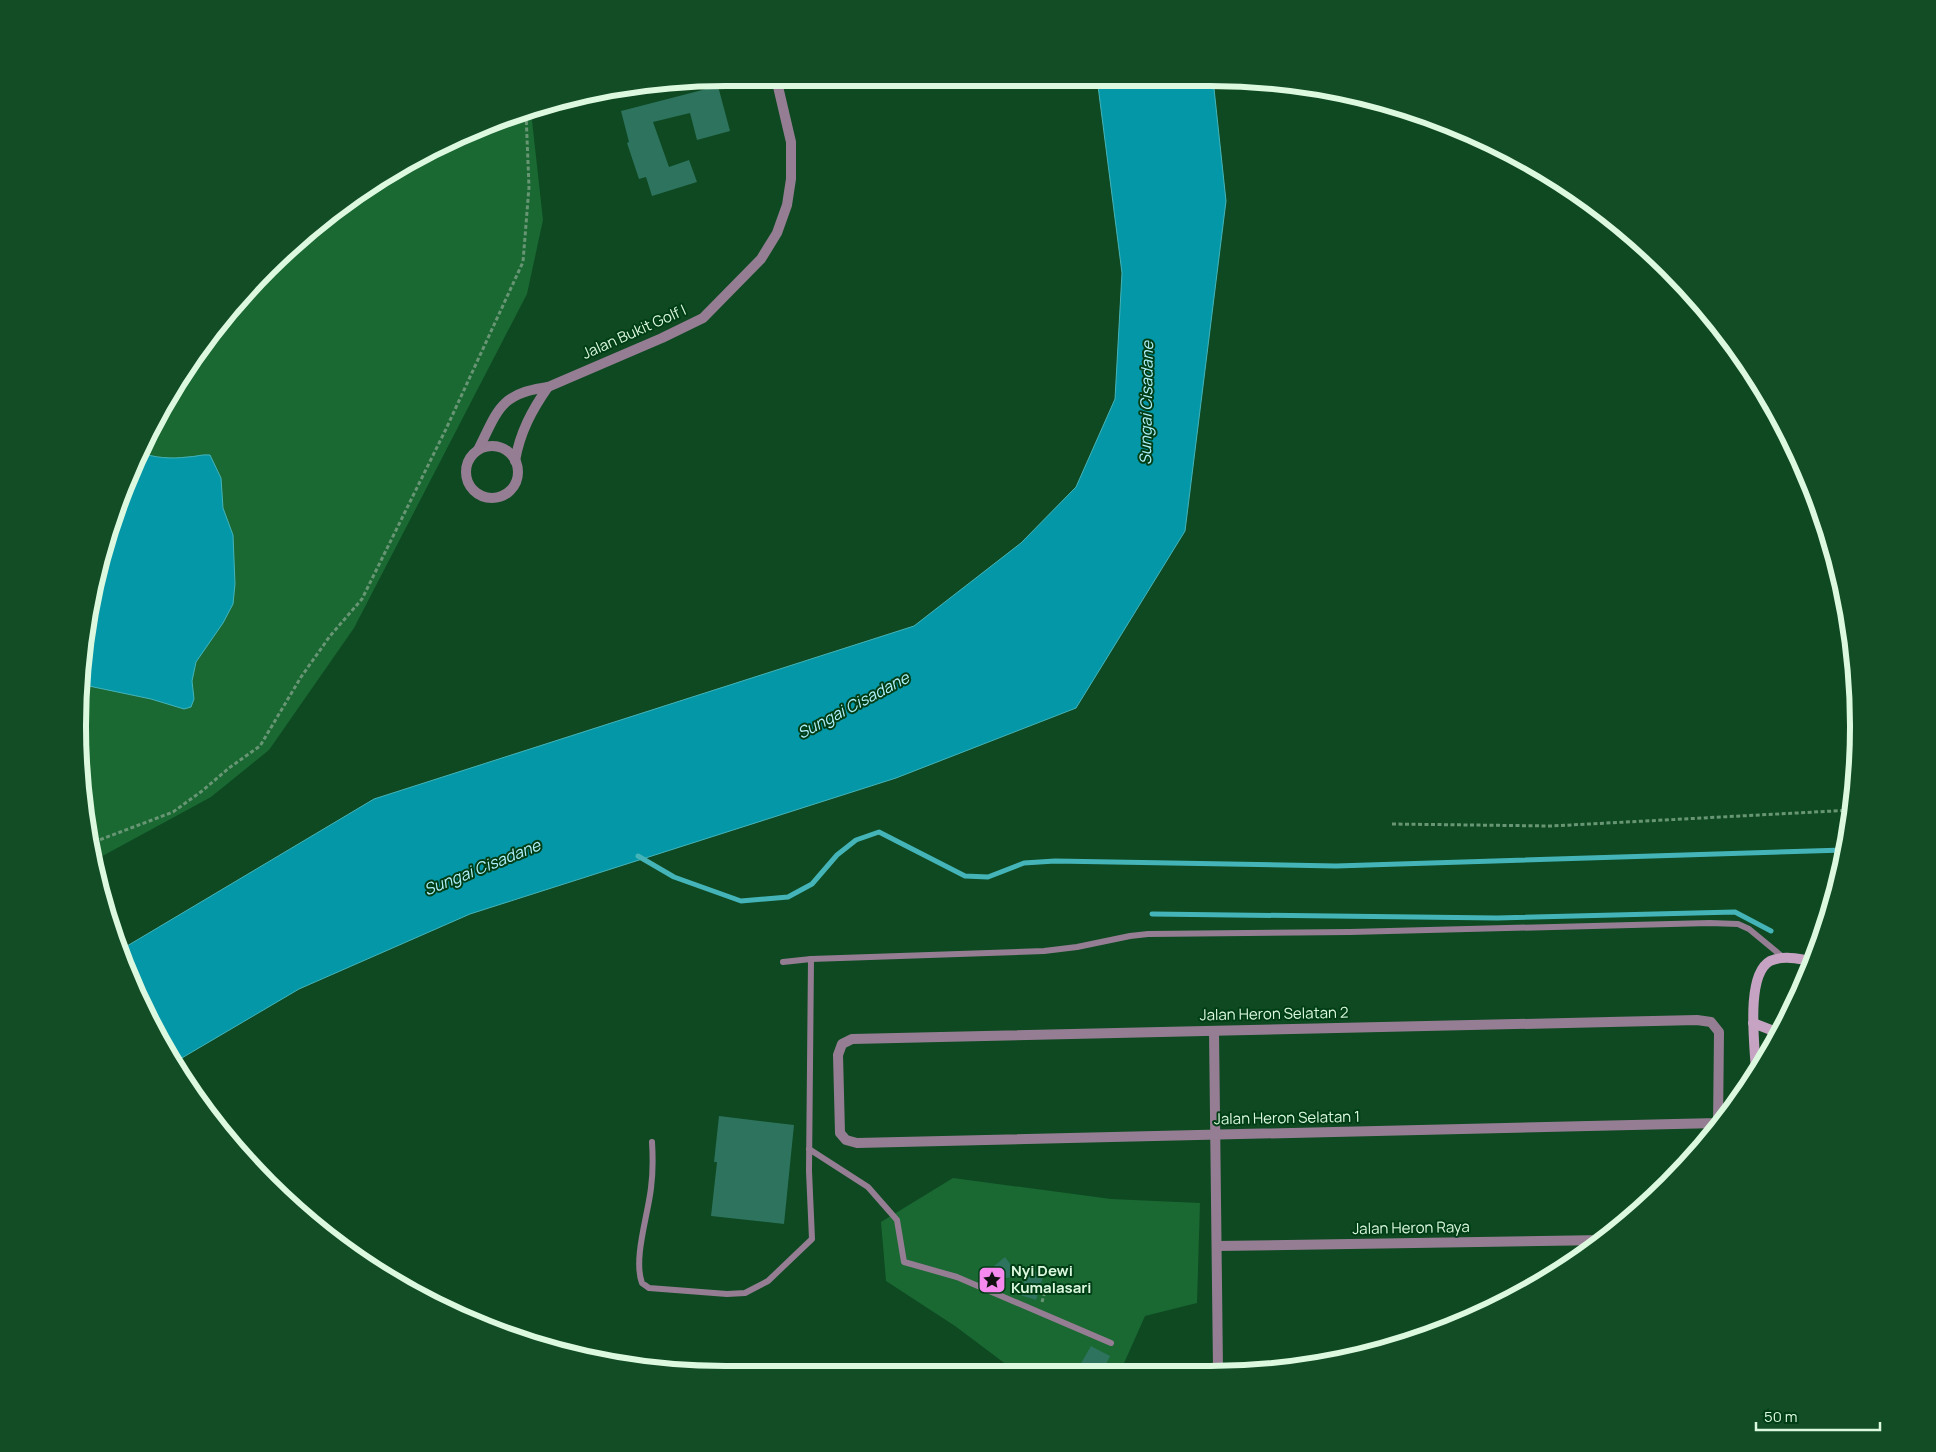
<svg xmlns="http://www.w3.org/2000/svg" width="1936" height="1452" viewBox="0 0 1936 1452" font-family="Manrope,sans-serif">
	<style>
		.green { fill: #1a6832 }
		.water { fill: #0497a8; stroke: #45b4b9 }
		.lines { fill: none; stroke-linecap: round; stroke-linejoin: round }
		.stream { stroke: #45b4b9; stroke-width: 5 }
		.building { fill: #2d735d }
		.path { stroke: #689674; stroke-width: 3; stroke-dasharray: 4 2.5; stroke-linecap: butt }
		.service { stroke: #957e93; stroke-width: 6 }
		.minor { stroke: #957e93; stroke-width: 10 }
		.secondary { stroke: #c7a3c3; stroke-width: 10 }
		.labels { text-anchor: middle; stroke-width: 4; stroke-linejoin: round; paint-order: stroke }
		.street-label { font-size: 15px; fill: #dcf9e0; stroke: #003e16 }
		.poi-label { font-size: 15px; font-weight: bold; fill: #dcf9e0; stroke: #003e16; text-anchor: start }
		.water-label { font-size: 16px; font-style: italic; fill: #b0f0fb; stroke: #003e16 }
		.rim { fill: none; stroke: #dcf9e0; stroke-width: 6 }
	</style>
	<rect width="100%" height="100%" fill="#0e4921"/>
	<g class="green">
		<polygon points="531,111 543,220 527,294 354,628 269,750 211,797 97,859 79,769 90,600 145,439 239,298 299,238 402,165"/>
		<polygon points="953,1178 1111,1199 1200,1203 1197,1303 1145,1316 1121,1370 1015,1371 955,1326 886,1281 881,1222"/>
	</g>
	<g class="water">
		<polygon points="1097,78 1213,79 1226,201 1185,531 1076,708 896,778 470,914 299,989 175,1062 145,1013 119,951 122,949 374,799 914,626 1021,543 1076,487 1115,399 1122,273"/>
		<path d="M140,452C153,458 172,459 187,457C195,457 202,454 210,455L221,478L223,508L233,535L235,584L233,604L223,623L196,662L192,681L194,699L191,707L184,709L151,699L84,685L90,600Z"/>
	</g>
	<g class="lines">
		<g class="stream">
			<polyline points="638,856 674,877 741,901 788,897 812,884 837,855 856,840 879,832 965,876 988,877 1024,863 1055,861 1336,866 1844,850"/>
			<polyline points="1152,914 1497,918 1735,912 1771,931"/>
		</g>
	</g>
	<g class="building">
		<polygon points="718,86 730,131 697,140 690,113 653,122 669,167 689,160 697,182 652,196 646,177 639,179 627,143 629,142 621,111"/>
		<polygon points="719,1116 794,1125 784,1224 711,1216 717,1162 714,1162"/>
		<polygon points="1005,1257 1019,1276 999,1279 995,1278 988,1271"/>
		<polygon points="1028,1269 1044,1274 1036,1300 1020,1295"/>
		<polygon points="1091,1346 1110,1356 1103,1370 1077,1370"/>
	</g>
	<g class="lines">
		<g class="path">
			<polyline points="1392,824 1551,826 1853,810"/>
			<polyline points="94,842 173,812 202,791 229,768 260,746 301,677 330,636 362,599 446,429 523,262 529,187 526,113"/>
			<polyline points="1040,1289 1045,1291 1042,1302"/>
		</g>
		<g class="service">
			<polyline points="1805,960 1815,946 1819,945"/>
			<polyline points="783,962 811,959 1044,951 1077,947 1130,936 1148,934 1350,932 1710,923 1738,924 1749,929 1784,958"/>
			<path d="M652,1142C653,1158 653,1173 651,1188C648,1215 633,1259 642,1283L649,1288L727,1294L745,1293L768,1281L812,1239L809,1171L811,959"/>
			<polyline points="809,1149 868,1187 897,1220 904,1262 957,1277 1111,1343"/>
		</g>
		<g class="minor">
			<circle cx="492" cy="472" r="26"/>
			<path d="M478,450C498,410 500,393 548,387L662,338L703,318L761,259L777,233L787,205L791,179V142L776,78"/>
			<path d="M515,461C520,432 532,410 548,387"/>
			<polyline points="1214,1031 1218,1369"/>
			<polyline points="1718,1125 1719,1032 1711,1022 1697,1020 852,1039 842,1044 838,1055 840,1133 846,1140 857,1143 1718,1123"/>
			<polyline points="1217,1246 1605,1240"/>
		</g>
		<g class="secondary">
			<polyline points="1753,1023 1779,1033"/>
			<path d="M1756,1072C1755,1047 1745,975 1770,961C1783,955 1798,959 1812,961"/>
		</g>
	</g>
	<defs>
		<symbol id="sight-square" viewBox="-11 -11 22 22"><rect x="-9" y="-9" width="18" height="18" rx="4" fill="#f589ee" stroke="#003e16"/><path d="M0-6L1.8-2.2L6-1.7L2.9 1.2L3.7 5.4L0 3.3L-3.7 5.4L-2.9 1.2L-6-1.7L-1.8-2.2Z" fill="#111"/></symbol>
	</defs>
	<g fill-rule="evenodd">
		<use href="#sight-square" x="976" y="1264" width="32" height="32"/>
	</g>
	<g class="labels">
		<g class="street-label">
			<text transform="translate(634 332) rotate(-24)" y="5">Jalan Bukit Golf I</text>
			<text transform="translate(1274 1014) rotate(-1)" y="5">Jalan Heron Selatan 2</text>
			<text transform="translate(1287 1118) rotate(-1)" y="5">Jalan Heron Selatan 1</text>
			<text transform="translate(1411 1228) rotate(-1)" y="5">Jalan Heron Raya</text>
		</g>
		<g class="poi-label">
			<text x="1011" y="1276">Nyi Dewi<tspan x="1011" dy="17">Kumalasari</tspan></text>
		</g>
		<g class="water-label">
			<text transform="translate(1146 403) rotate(-89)" y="6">Sungai Cisadane</text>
			<text transform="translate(853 705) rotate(-28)" y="6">Sungai Cisadane</text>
			<text transform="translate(482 867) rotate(-22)" y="6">Sungai Cisadane</text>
		</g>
	</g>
	<path d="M0 0H1936V1452H0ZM726 86H1210A640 640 0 0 1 1850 726V726A640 640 0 0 1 1210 1366H726A640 640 0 0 1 86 726V726A640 640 0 0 1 726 86Z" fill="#124d26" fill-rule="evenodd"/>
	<path class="rim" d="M726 86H1210A640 640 0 0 1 1850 726V726A640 640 0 0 1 1210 1366H726A640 640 0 0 1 86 726V726A640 640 0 0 1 726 86Z"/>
	<path d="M1756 1422v8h124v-8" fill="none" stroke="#dcf9e0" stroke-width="2.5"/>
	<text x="1764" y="1422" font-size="15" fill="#dcf9e0" stroke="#003e16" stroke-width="4" paint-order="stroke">50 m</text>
</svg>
